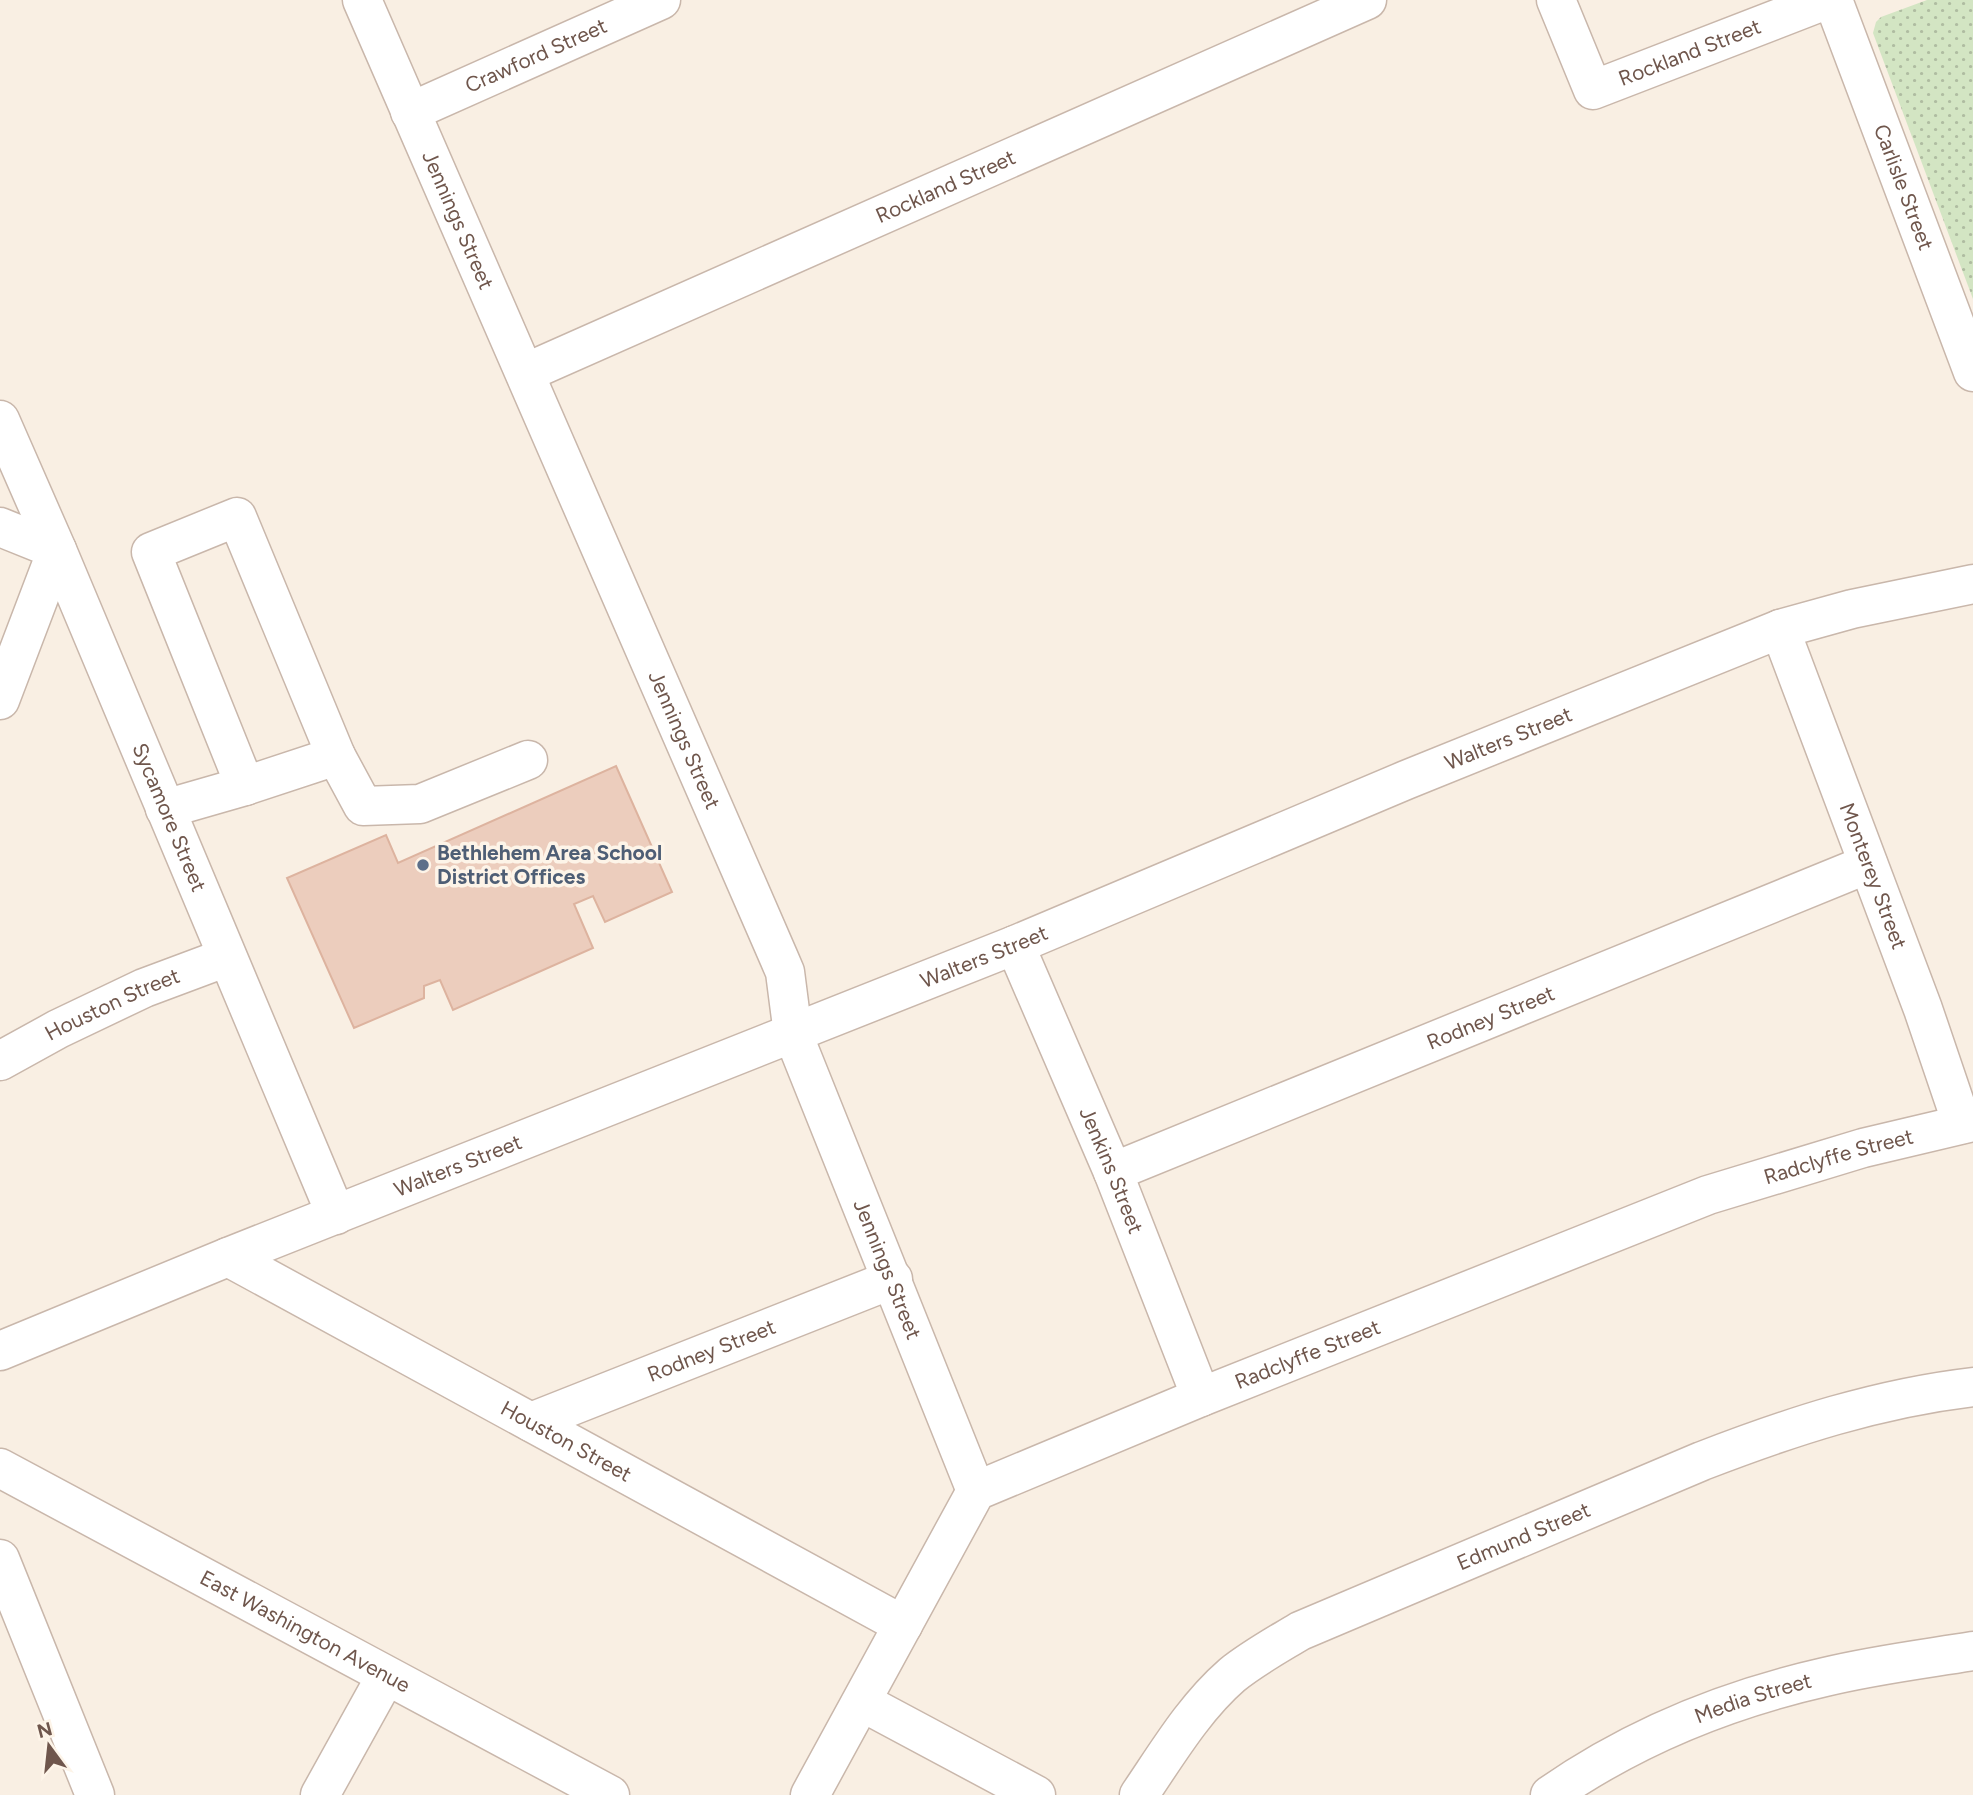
<svg xmlns="http://www.w3.org/2000/svg" width="1973" height="1795" viewBox="0 0 1973 1795" font-family="Figtree,sans-serif">
	<style>
		.park { fill: url(#park-dots) }
		.building { fill: #eccdbd; stroke: #ddb39f; stroke-width: 2 }
		.lines { fill: none; stroke-linecap: round; stroke-linejoin: round }
		.minor-casing { stroke: #c9b7ab; stroke-width: 41 }
		.minor { stroke: #fff; stroke-width: 38 }
		.service-dot { fill: #5c6f8a; stroke: #fdf4e8; stroke-width: 2.5 }
		.labels { text-anchor: middle; stroke-width: 7; stroke-linejoin: round; paint-order: stroke }
		.street-label { font-size: 21px; fill: #6f564c; stroke: #fdf4e8 }
		.service-label { font-size: 21px; font-weight: bold; fill: #4e5e75; stroke: #fdf4e8; text-anchor: start }
	</style>
	<defs>
		<pattern id="park-dots" width="8" height="8" patternUnits="userSpaceOnUse" patternTransform="scale(1.75)"><rect width="8" height="8" fill="#d3e5c3"/><path d="M2 2h.1M6 6h.1" fill="none" stroke="#afbca1" stroke-width="1.8" stroke-linecap="round"/></pattern>
	</defs>
	<rect width="100%" height="100%" fill="#f9efe3"/>
	<polygon class="park" points="1927,0 1973,0 1973,299 1873,33 1876,22 1881,17"/>
	<polygon class="building" points="616,766 672,892 605,922 593,896 574,904 593,948 453,1010 440,980 424,986 424,998 354,1028 287,878 386,835 398,863"/>
	<g class="lines">
		<defs>
			<g id="minor">
				<path id="s1" d="M362,0L779,958L785,972L793,1034L976,1491"/>
				<path id="s2" d="M1556,0L1593,90L1826,0"/>
				<path id="s3" d="M1833,0L1973,372"/>
				<path id="s4" d="M410,112L661,0"/>
				<path id="s5" d="M525,373L1367,0"/>
				<path id="s6" d="M0,420L57,550L336,1215"/>
				<polyline points="0,527 57,550 0,700"/>
				<path id="s7" d="M1780,629L1923,1009L1962,1124"/>
				<polyline points="245,786 151,552 237,517 336,756"/>
				<polyline points="165,809 245,786 336,756 363,806 420,804 528,760"/>
				<path id="s8" d="M1015,945L1113,1172L1201,1397"/>
				<path id="s9" d="M0,1061L58,1029L144,988L227,957"/>
				<path id="s10" d="M1113,1172L1868,864"/>
				<path id="s11" d="M228,1257L903,1625"/>
				<path id="s12" d="M0,1351L228,1257L1015,945L1406,780L1780,629L1852,609L1973,584"/>
				<path id="s13" d="M531,1422L893,1279"/>
				<path id="s14" d="M0,1468L610,1795"/>
				<polyline points="0,1559 95,1795"/>
				<polyline points="862,1702 1036,1795"/>
				<polyline points="320,1795 386,1676"/>
				<path id="s15" d="M810,1795L976,1491L1201,1397L1708,1195L1863,1148L1973,1122"/>
				<path id="s16" d="M1139,1795C1167,1754 1194,1708 1232,1675C1253,1658 1277,1645 1300,1631L1702,1461C1790,1427 1878,1398 1973,1387"/>
				<path id="s17" d="M1550,1795C1632,1738 1728,1699 1825,1677C1874,1665 1924,1659 1973,1651"/>
			</g>
		</defs>
		<use href="#minor" class="minor-casing"/>
		<use href="#minor" class="minor"/>
	</g>
	<circle class="service-dot" cx="423" cy="865" r="7"/>
	<g class="labels">
		<g class="street-label">
			<text dy="7" stroke="none"><textPath href="#s2" startOffset="201">Rockland Street</textPath></text>
			<text dy="7" stroke="none"><textPath href="#s4" startOffset="138">Crawford Street</textPath></text>
			<text dy="7" stroke="none"><textPath href="#s3" startOffset="200">Carlisle Street</textPath></text>
			<text dy="7" stroke="none"><textPath href="#s5" startOffset="460">Rockland Street</textPath></text>
			<text dy="7" stroke="none"><textPath href="#s1" startOffset="240">Jennings Street</textPath></text>
			<text dy="7" stroke="none"><textPath href="#s12" startOffset="1628">Walters Street</textPath></text>
			<text dy="7" stroke="none"><textPath href="#s1" startOffset="807">Jennings Street</textPath></text>
			<text dy="7" stroke="none"><textPath href="#s6" startOffset="432">Sycamore Street</textPath></text>
			<text dy="7" stroke="none"><textPath href="#s7" startOffset="264">Monterey Street</textPath></text>
			<text dy="7" stroke="none"><textPath href="#s12" startOffset="1060">Walters Street</textPath></text>
			<text dy="7" stroke="none"><textPath href="#s9" startOffset="126">Houston Street</textPath></text>
			<text dy="7" stroke="none"><textPath href="#s10" startOffset="408">Rodney Street</textPath></text>
			<text dy="7" stroke="none"><textPath href="#s15" startOffset="1272">Radclyffe Street</textPath></text>
			<text dy="7" stroke="none"><textPath href="#s12" startOffset="494">Walters Street</textPath></text>
			<text dy="7" stroke="none"><textPath href="#s8" startOffset="245">Jenkins Street</textPath></text>
			<text dy="7" stroke="none"><textPath href="#s1" startOffset="1376">Jennings Street</textPath></text>
			<text dy="7" stroke="none"><textPath href="#s13" startOffset="194">Rodney Street</textPath></text>
			<text dy="7" stroke="none"><textPath href="#s15" startOffset="705">Radclyffe Street</textPath></text>
			<text dy="7" stroke="none"><textPath href="#s11" startOffset="385">Houston Street</textPath></text>
			<text dy="7" stroke="none"><textPath href="#s16" startOffset="476">Edmund Street</textPath></text>
			<text dy="7" stroke="none"><textPath href="#s14" startOffset="346">East Washington Avenue</textPath></text>
			<text dy="7" stroke="none"><textPath href="#s17" startOffset="226">Media Street</textPath></text>
		</g>
		<g class="service-label">
			<text x="437" y="860">Bethlehem Area School<tspan x="437" dy="24">District Offices</tspan></text>
		</g>
	</g>
	<g transform="translate(49 1746) rotate(345)" stroke="#fdf4e8" stroke-width="5" paint-order="stroke">
	<path d="M0-5L12 26L0 18L-12 26Z" fill="#6f564c"/>
	<text y="-10" font-size="19" font-weight="bold" text-anchor="middle" fill="#6f564c">N</text>
	</g>
</svg>
